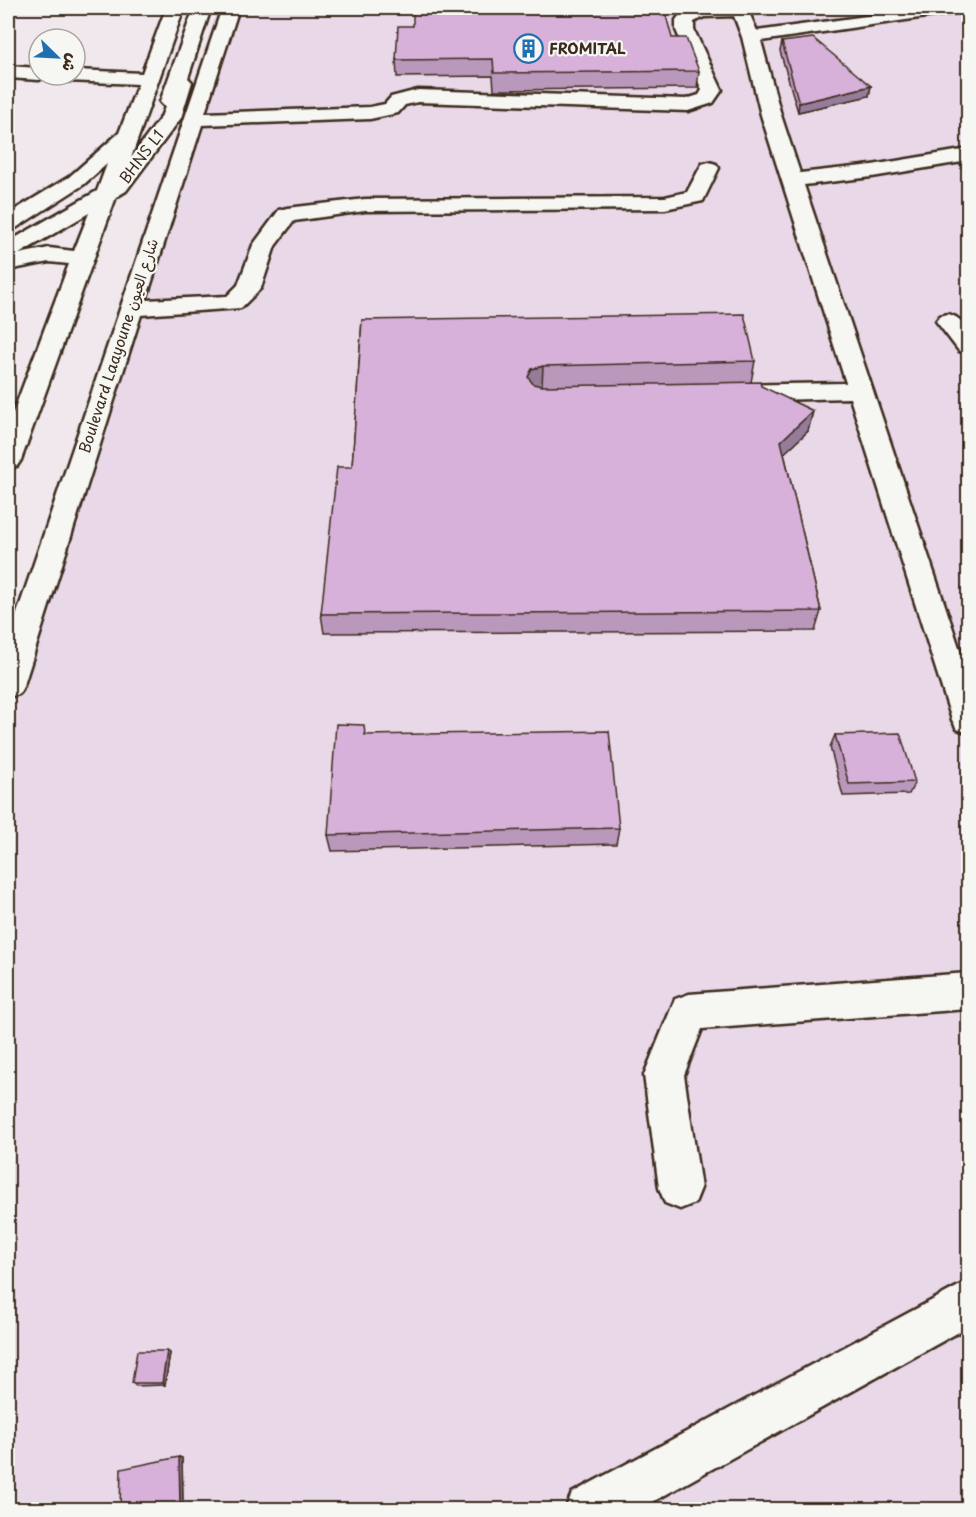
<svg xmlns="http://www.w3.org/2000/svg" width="976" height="1517" viewBox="0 0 976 1517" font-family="'Playpen Sans','Playpen Sans Arabic',sans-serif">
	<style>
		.built { fill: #e9d8e7 }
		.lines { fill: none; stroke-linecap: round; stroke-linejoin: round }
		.minor-casing { stroke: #3b2a1e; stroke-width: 5 }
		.minor { fill: #f6f6f2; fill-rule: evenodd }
		.wall { fill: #ba98bb; stroke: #3b2a1e; stroke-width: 1.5 }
		.shaded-wall { fill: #977c99; stroke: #3b2a1e; stroke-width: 1.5 }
		.building { fill: #d8b1da; stroke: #3b2a1e; stroke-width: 1.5 }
		.labels { text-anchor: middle; stroke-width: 4.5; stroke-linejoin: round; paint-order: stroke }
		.far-poi-label { font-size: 15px; font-weight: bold; fill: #3b2a1e; stroke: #f6f6f2; text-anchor: start }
		.far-street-label { font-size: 15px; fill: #3b2a1e; stroke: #f6f6f2 }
	</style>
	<rect width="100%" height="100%" fill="#f0e8ed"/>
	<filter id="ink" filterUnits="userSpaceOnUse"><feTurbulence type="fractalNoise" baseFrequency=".0167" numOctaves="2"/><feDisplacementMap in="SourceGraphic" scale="12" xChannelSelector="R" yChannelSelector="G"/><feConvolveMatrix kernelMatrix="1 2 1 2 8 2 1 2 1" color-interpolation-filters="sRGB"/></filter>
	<g filter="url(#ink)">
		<polygon class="built" points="218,8 968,8 968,1509 8,1510 8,660 143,231"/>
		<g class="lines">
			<defs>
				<g id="minor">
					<path d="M166,8H184L131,158L161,117L165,107L160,102L194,8H211L188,78L192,82L181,118L126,191L116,197L21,460L17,466L8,469V426L69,264L49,262L8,270V242L97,191L107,164L83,185L16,228L8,229V214L69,177L119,133L138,84L67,81L60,79L58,75H75V70L142,73ZM89,213L74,251L49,248L19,254Z"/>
					<polygon points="222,8 239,8 205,113 370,107 385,104 391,97 418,90 686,99 699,95 702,90 676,30 676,20 679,16 698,8 747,8 757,31 925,8 962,8 960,12 954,13 761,41 781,115 800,173 872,165 968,149 968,161 872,177 804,185 968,674 968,733 957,729 952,720 850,398 730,401 721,399 717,393 721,387 730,385 846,383 761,115 742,37 734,16 704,17 694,22 694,30 722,90 713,103 688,111 418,102 405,105 398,113 370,119 202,125 146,300 227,296 238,285 253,245 279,210 287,208 365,199 665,197 687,192 702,164 709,162 716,164 719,168 703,201 665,209 365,211 294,221 275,246 261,288 241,308 141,315 24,685 19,694 8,697 8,640"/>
					<polygon points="8,66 39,68 39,75 48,75 39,80 8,78"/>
					<path d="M948,314C968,319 968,336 968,353L959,351L936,321L940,316Z"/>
					<polygon points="968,973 968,1009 702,1029 684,1075 701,1188 695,1203 680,1209 665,1203 659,1188 644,1075 675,999 689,994"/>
					<polygon points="968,1281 968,1327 638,1510 565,1510 572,1493"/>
				</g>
			</defs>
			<use href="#minor" class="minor-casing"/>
			<use href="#minor" class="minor"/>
		</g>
		<g class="wall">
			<polygon points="434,12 672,38 699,71 697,88 494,90 493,76 397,77 396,60 413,26"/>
			<polygon points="782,42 871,86 869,96 798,112 780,51"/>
			<polygon points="362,320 755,361 751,382 813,411 808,431 784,453 821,611 815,631 324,633 321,614 352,467"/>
			<polygon points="366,735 619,828 616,844 332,851 328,835"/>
			<polygon points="835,735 915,782 909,794 843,796 830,747"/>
			<polygon points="167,1351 170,1353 165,1385 136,1386 132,1383"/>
			<polygon points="179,1457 182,1458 183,1505 160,1509 120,1509"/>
		</g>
		<g class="shaded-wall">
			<polygon points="871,86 869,96 798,112 799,103"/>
			<polygon points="543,366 542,386 527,397 528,377 532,369"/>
			<polygon points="813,411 808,431 776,461 781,441"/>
			<polygon points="167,1351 170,1353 165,1385 162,1383"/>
			<polygon points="179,1457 182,1458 183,1505 180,1504"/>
		</g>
		<g class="building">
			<polygon points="434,8 664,8 672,38 686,38 699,71 494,73 493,59 396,60 398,26 413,26 413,12 434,12"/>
			<polygon points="813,38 871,86 799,103 782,42"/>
			<polygon points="744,314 755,361 543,366 532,369 528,377 533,384 543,386 760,382 761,386 813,411 781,441 821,611 321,614 337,467 352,467 362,320"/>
			<polygon points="336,724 364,725 365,735 609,731 619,828 328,835"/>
			<polygon points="900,733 915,782 849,784 835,735"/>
			<polygon points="137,1351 167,1351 162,1383 132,1383"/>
			<polygon points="179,1457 180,1504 152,1509 120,1509 121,1469"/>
		</g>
	</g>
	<defs>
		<symbol id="building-ring" viewBox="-11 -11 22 22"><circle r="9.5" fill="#f6f6f2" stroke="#1f6fb2" stroke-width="1.5"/><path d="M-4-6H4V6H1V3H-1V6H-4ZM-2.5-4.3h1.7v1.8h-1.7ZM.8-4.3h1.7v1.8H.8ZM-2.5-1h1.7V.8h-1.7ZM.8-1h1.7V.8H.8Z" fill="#1f6fb2"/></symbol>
	</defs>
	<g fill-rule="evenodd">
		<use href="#building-ring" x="512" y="32" width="33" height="33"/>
	</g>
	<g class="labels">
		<g class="far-poi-label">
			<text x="549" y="54">FROMITAL</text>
		</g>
		<g class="far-street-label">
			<text transform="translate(142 157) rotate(-53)" y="5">BHNS L1</text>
			<text transform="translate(119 346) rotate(-72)" y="5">Boulevard Laayoune شارع العيون</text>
		</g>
	</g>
	<rect width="976" height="1517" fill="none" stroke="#f6f6f2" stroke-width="30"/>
	<rect x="15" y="15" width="946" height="1487" fill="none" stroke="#3b2a1e" stroke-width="2" filter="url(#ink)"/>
	<g transform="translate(57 57) rotate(114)"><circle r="28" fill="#f6f6f2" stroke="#aba49d" stroke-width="1.5"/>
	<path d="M0-4.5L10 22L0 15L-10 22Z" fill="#1f6fb2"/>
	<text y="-9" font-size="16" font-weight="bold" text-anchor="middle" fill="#3b2a1e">ش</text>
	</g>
</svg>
